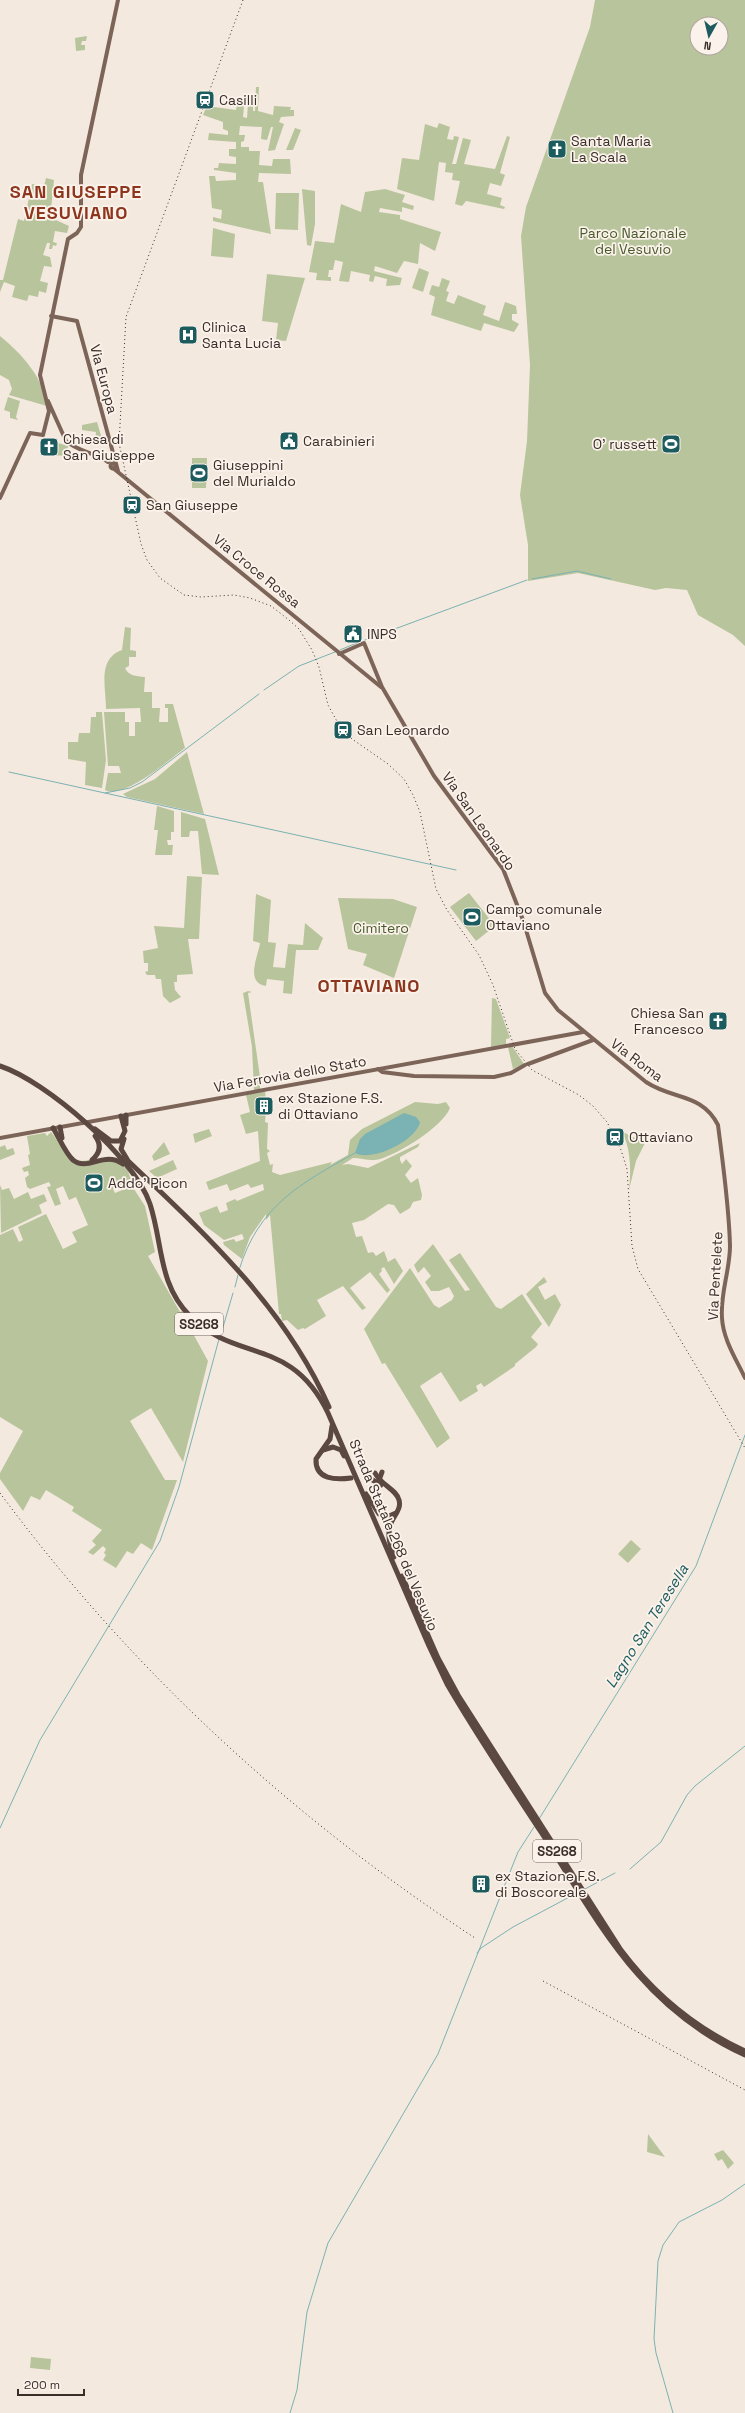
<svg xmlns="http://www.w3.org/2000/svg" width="745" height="2413" viewBox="0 0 745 2413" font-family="'Space Grotesk',sans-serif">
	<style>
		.green { fill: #b8c49c; fill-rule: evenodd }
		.water { fill: #7bb2b3 }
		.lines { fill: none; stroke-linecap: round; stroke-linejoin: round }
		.stream { stroke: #7bb2b3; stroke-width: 1 }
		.major { stroke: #7d6459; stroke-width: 4 }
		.highway { stroke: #5b4840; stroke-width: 5 }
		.rail { stroke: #3a2e29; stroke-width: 1; stroke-dasharray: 1 3; stroke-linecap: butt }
		.labels { text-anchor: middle; stroke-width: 3.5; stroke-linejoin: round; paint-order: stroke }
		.shield { fill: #fbf3eb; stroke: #746963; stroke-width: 1 }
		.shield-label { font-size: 13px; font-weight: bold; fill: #3a2e29 }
		.poi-label { font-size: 14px; fill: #3a2e29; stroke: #fbf3eb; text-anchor: start }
		.park-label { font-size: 14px; fill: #495a2b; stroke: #fbf3eb }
		.street-label { font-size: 14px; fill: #3a2e29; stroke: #fbf3eb }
		.water-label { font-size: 15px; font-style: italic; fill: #1c5b5e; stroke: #fbf3eb }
		.district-label { font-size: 18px; font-weight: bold; letter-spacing: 1px; fill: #8e361d; stroke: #fbf3eb }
	</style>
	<rect width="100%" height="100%" fill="#f4e9de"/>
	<g class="green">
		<path d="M595,0H745V646L733,635L698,615L687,590L666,588L655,590L578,573L528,581V545L520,495L527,441L530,365L521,236L526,207L590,27ZM697,24H721V48H697Z"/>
		<polygon points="87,36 86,41 82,41 81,45 85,45 85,50 76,51 75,38"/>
		<polygon points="256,87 259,87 258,111 273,115 274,106 291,107 290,110 294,110 294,116 281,117 279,122 284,124 275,150 268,151 273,127 271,127 267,140 261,139 262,127 240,126 239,135 245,135 244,141 241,142 241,147 249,147 249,151 260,151 259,165 272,166 273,159 290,159 291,174 259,173 258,182 263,182 271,234 213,221 213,217 221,219 222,210 212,208 209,176 215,176 216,181 236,180 236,173 214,170 214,168 218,168 219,163 236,164 236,157 229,156 229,149 236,149 236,142 208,140 209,133 228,135 228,131 223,129 223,122 203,115 208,103 214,103 214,107 236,110 237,105 244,106 243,117 247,118 248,104 253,105 253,111 255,111"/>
		<polygon points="439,123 450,127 447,139 453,140 454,136 459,137 452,164 456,164 463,138 471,140 464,164 495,169 507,136 510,137 500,173 505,175 501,186 490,183 487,194 502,198 500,205 505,207 504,209 466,201 462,206 455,204 460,181 452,180 453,173 445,172 446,163 439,162 434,201 397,189 402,158 419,160 425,124 437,128"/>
		<polygon points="295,128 301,130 293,150 286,150"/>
		<polygon points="46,178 54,180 51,209 40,205 38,212 69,226 67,233 55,231 53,242 57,243 56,246 53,245 52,249 49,249 50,243 47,243 43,255 50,257 52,267 44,266 40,281 48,283 46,293 39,291 38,297 29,295 27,301 12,297 15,286 4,282 0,292 0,280 3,280 18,219 24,221 32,184 44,186"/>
		<polygon points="302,189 315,191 315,224 311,246 307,245"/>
		<polygon points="385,189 405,195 402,202 414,206 413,210 402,207 402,212 380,208 379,212 400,215 400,219 441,232 435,251 420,243 418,264 404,261 397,273 375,266 374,271 402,278 400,285 386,286 387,279 375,276 373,282 369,281 370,275 351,271 349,282 339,281 343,262 335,260 333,270 329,270 328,277 331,277 331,281 316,280 317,273 309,272 315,241 334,243 341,204 361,212 365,192"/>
		<polygon points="276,193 299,193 298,230 275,229"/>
		<polygon points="213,228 235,234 233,258 211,256"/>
		<polygon points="419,268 429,272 423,292 412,288"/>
		<polygon points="267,274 305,278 286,341 276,340 278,323 262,321"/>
		<polygon points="442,278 450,281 446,291 449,292 446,301 454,304 458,295 486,306 483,315 499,321 505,302 516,306 517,314 512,314 512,320 519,324 514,332 484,323 481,331 431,315 435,297 429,294 432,285 439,287"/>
		<path d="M0,336C22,354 43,377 47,406L9,395L12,389L9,380L0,375Z"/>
		<polygon points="8,397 20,401 16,417 18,420 10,418 10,412 4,410"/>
		<polygon points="97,422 102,439 95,441 96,432 82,430 82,425"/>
		<polygon points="55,442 68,446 66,456 53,455"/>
		<polygon points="192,458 207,458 206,488 192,488"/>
		<path d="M125,627L131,628L130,650L136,651V657H129V666L125,668C129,676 135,676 145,677L144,692H152V708H160L159,722H168V708H165V704H173L185,748C170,759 124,800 105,790L108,773H121L119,766H108L104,712H125V722H129V736H135V722H141L140,708L106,709C106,687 97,659 122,650Z"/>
		<polygon points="96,712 102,712 106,760 102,788 85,785 86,762 68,759 68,742 78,742 79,733 90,733 91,717 96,717"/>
		<polygon points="187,752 204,814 127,797 123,794 155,779"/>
		<polygon points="157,806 174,811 174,832 171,832 171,840 167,840 168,845 173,845 172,855 155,855 158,830 154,830"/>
		<polygon points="181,812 205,819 219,875 202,874 198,831 190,831 189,837 181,837"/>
		<polygon points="187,876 202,877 199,939 188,939 193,974 177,975 177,982 174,982 175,990 181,997 170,1003 163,996 161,979 156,979 155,975 147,975 145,972 148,971 148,963 144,963 143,951 158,948 154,926 184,928"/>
		<polygon points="469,893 495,926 476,941 450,907"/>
		<path d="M256,894L271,900L268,942L276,943L273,967L285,968L288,944L303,945L305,923L323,938L318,950H296L292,994L283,993L284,981L267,979L266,986C244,983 259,954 260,943L253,941Z"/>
		<polygon points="338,898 393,899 417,907 394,978 363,965 367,954 348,949"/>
		<polygon points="248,991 252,992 248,993 260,1077 260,1089 254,1090 252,1047 243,993"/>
		<polygon points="492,998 496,999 510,1038 506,1039 506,1045 491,1047"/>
		<polygon points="512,1046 524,1064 513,1069 508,1047"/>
		<path d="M265,1091L266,1101L262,1102L263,1110H266L265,1122L268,1123L267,1149L270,1151L267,1153L270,1165L273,1164L272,1172L280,1175L332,1162L330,1165L348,1155L350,1140L362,1129L415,1102L438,1104L446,1102L450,1108C442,1127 400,1153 380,1159C370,1162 362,1158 353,1158L342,1165L348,1164L368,1168L420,1143L418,1147L400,1157V1160L402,1164L406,1159L412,1166L405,1175L411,1183L418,1178L422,1195L421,1200L413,1202L410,1208L400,1214L394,1205L388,1204L364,1220L352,1223L356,1237L362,1236L368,1253L373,1252L376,1256L384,1251L388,1262L395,1258L403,1271L394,1284L384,1267L381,1269L382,1271L379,1274L390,1290L387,1293L370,1272L350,1288L366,1308L362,1310L343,1286L317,1300L326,1316L305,1329L303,1328L298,1330L287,1320L282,1321L281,1314H279L270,1215L266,1220V1214L250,1237L242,1259L224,1245L223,1242L234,1239L236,1242L244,1239L242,1234L224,1240L204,1225L199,1213L217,1206L220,1213L228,1210L226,1203L235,1199L237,1201L264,1190L263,1184L251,1188L248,1184L230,1191L227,1184L209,1190L206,1182L260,1161L258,1131L246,1134L240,1115L250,1112L246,1095Z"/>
		<polygon points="209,1129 212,1136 195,1143 193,1134"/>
		<path d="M51,1132L73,1162C88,1161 111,1156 124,1166C129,1170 128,1173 131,1179L113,1189L115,1193L132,1186L145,1206L155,1252L148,1256L180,1312L182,1311L197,1325L191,1330L208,1361L183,1462L151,1408L130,1421L165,1480H177L152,1550L141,1543L133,1554L127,1551L116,1568L103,1560L106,1555L104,1553L106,1549L103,1546L93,1555L88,1552L96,1545L92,1541L102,1530L72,1511L74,1507L46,1490L40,1500L31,1496L23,1511L0,1479V1473L23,1431L0,1417V1235L13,1229L19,1242L23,1240L18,1227L46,1214L63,1249L77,1242L72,1232L88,1225L76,1197L69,1200L63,1186L56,1189L61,1204L55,1206L47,1187L51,1186L49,1182L30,1189L27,1187L25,1178L29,1175L28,1171L24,1172L22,1168L30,1165L28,1155L30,1154L27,1136L45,1133L47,1136Z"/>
		<path d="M623,1132L645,1143L636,1161L629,1190C631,1173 631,1152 624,1136H621Z"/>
		<polygon points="164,1142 170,1154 154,1161 152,1156"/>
		<polygon points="5,1145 7,1150 13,1148 15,1154 0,1160 0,1147"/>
		<polygon points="173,1160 177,1169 157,1178 149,1171"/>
		<polygon points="0,1185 2,1190 9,1188 14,1199 28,1192 31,1199 44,1194 47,1201 39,1205 42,1213 1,1233"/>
		<polygon points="433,1244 465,1291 470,1290 449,1260 460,1253 496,1307 501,1309 522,1294 542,1324 531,1337 538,1344 536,1347 515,1364 515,1366 484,1387 481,1383 476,1386 478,1391 460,1402 441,1372 420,1386 450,1438 437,1448 385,1363 382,1364 364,1329 410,1268 434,1305 439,1308 452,1300 454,1296 449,1287 439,1291 431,1291 425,1282 431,1276 424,1267 418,1273 414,1265"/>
		<polygon points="544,1277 547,1282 538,1287 545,1300 555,1294 561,1305 549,1327 526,1294"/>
		<polygon points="631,1540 641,1549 628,1563 618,1554"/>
		<polygon points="648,2134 665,2157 647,2152"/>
		<polygon points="723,2150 734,2163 728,2169 722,2159 718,2161 714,2154"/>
		<polygon points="31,2357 51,2359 50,2370 30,2368"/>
	</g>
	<path class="water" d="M404,1113L416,1117L420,1122C416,1141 372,1162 355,1153L360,1139L365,1134Z"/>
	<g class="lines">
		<g class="stream">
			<polyline points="532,579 577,571 611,579"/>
			<polyline points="365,640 527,580"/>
			<polyline points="340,650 359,642"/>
			<polyline points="264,690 299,666 335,652"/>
			<polyline points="9,772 456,870"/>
			<polyline points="105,793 130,788 142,782 259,694"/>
			<path d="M239,1270C259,1205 300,1184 355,1153"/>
			<polyline points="235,1287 238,1275"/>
			<polyline points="221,1334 233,1293"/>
			<polyline points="539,1819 696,1566 745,1435"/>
			<polyline points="0,1828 40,1740 160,1541 179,1487 219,1339"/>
			<polyline points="630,1869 661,1842 687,1795 695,1786 745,1746"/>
			<polyline points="585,1889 615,1873"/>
			<polyline points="477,1953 481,1948 513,1927 577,1893"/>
			<polyline points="290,2413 297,2390 307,2312 328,2243 438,2054 502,1892 518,1852 534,1827"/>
			<polyline points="673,2413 656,2353 654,2339 658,2261 663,2245 679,2222 722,2200 745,2184"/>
		</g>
		<g class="major">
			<polyline points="51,316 77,321 118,471"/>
			<path d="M48,401L66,441C77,451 95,453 108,462L113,457"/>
			<circle cx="113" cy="466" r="2.5"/>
			<polyline points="113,468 381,687"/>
			<polyline points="0,498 30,433 43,435 49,411 40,375 68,239 77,233 81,227 81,175 118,0"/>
			<path d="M339,654L364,643L382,687L434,776L503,869L523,920L545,993L558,1010L646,1082C673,1100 702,1093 718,1125C723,1165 729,1205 730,1246C730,1270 720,1294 722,1318C723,1339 736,1359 745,1378"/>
			<polyline points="528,1064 593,1040"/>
			<polyline points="378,1069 382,1072 414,1076 494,1077 511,1073 525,1065"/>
			<polyline points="0,1138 583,1032"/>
		</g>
		<g class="highway">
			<path d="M0,1066C46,1081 135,1158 150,1204C163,1244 158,1284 190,1316C236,1363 291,1336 328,1413L429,1646L447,1684C476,1734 509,1783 541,1832C599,1923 641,2008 745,2055"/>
			<polyline points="126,1115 126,1124"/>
			<polyline points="60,1127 62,1138"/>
			<path d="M53,1128C59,1137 65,1153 73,1160C88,1172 104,1150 123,1164"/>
			<polyline points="95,1129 111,1141 120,1141 125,1131 121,1116"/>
			<polyline points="124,1139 121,1149 127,1159"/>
			<path d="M124,1157C202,1231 285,1306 329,1407"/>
			<path d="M92,1160C100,1153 102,1145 95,1136"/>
			<path d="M332,1426L330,1439L316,1459C315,1480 336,1480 351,1478"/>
			<polyline points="323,1450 333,1447 341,1450 344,1456"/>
			<path d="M375,1473C381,1485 397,1490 399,1500C402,1510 392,1517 390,1526C387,1537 391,1547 394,1557"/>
			<polyline points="366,1476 381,1485"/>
			<polyline points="379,1480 382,1472"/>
			<polyline points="366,1494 379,1514 389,1516 396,1513"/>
			<path d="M402,1576L438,1658L458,1695L621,1950C654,1994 695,2028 745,2051"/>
		</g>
		<g class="rail">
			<polyline points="243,0 126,317 119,443 141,544 147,560 160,578 184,595 201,597 234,595 250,598 271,606 289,620 299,629 312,650 319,667 328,705 339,725 352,739 388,764 404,779 413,795 420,812 436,889 447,910 479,955 493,985 515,1049 532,1070 579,1095 593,1106 607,1122 621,1150 627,1169 632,1246 638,1269 745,1448"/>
			<path d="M0,1493C130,1669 292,1818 475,1938"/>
			<polyline points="543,1981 745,2090"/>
		</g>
	</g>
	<defs>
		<symbol id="station-square" viewBox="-11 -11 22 22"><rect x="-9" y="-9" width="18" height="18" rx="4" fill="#1c5b5e" stroke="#fbf3eb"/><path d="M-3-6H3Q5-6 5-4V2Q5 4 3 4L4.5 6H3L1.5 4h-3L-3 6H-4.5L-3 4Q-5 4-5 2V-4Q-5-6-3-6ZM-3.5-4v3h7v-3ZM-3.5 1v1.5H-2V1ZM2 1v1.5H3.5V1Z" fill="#fff"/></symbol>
		<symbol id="church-square" viewBox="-11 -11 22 22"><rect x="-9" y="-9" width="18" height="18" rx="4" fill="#1c5b5e" stroke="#fbf3eb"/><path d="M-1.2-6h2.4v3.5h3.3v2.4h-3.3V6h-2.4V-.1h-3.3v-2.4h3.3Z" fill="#fff"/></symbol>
		<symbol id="hospital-square" viewBox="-11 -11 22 22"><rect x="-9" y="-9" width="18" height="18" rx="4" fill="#1c5b5e" stroke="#fbf3eb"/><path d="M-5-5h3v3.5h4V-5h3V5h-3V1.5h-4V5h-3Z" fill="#fff"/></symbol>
		<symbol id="civic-square" viewBox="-11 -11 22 22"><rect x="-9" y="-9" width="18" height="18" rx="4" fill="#1c5b5e" stroke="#fbf3eb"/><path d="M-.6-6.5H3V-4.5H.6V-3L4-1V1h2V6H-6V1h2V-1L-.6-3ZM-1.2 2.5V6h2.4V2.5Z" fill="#fff"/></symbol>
		<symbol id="stadium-square" viewBox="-11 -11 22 22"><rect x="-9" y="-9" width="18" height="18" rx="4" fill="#1c5b5e" stroke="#fbf3eb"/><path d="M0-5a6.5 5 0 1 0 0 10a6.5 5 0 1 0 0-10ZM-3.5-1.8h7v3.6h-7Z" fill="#fff"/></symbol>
		<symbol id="building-square" viewBox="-11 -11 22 22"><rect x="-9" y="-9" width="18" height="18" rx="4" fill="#1c5b5e" stroke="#fbf3eb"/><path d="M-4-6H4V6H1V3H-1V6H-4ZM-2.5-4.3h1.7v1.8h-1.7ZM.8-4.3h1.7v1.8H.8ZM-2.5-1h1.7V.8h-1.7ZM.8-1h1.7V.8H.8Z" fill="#fff"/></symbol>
	</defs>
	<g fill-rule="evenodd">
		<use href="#station-square" x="194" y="89" width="22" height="22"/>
		<use href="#church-square" x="546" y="138" width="22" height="22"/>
		<use href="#hospital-square" x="177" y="324" width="22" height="22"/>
		<use href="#civic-square" x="278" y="430" width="22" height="22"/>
		<use href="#stadium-square" x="660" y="433" width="22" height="22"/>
		<use href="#church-square" x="38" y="436" width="22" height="22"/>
		<use href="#stadium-square" x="188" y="462" width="22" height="22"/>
		<use href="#station-square" x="121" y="494" width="22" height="22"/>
		<use href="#civic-square" x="342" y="623" width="22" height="22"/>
		<use href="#station-square" x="332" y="719" width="22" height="22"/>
		<use href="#stadium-square" x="461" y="906" width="22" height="22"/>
		<use href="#church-square" x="707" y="1010" width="22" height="22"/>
		<use href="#building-square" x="253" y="1095" width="22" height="22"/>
		<use href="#station-square" x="604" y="1126" width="22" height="22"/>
		<use href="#stadium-square" x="83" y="1172" width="22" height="22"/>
		<use href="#building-square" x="470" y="1873" width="22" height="22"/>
	</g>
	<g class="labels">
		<g class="shield">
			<rect x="175" y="1313" width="48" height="22" rx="3"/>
			<rect x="533" y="1840" width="48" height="22" rx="3"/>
		</g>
		<g class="shield-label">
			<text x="199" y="1329">SS268</text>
			<text x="557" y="1856">SS268</text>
		</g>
		<g class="poi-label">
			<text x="219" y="105">Casilli</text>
			<text x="571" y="146">Santa Maria<tspan x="571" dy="16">La Scala</tspan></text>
			<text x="202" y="332">Clinica<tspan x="202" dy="16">Santa Lucia</tspan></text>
			<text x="63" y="444">Chiesa di<tspan x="63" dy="16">San Giuseppe</tspan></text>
			<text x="303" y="446">Carabinieri</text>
			<text x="657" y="449" text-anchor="end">O' russett</text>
			<text x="213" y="470">Giuseppini<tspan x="213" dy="16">del Murialdo</tspan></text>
			<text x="146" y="510">San Giuseppe</text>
			<text x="367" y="639">INPS</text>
			<text x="357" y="735">San Leonardo</text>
			<text x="486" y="914">Campo comunale<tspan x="486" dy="16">Ottaviano</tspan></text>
			<text x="704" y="1018" text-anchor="end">Chiesa San<tspan x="704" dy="16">Francesco</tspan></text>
			<text x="278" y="1103">ex Stazione F.S.<tspan x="278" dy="16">di Ottaviano</tspan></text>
			<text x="629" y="1142">Ottaviano</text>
			<text x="108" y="1188">Addo' Picon</text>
			<text x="495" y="1881">ex Stazione F.S.<tspan x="495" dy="16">di Boscoreale</tspan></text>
		</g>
		<g class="park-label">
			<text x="633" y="238">Parco Nazionale<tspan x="633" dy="16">del Vesuvio</tspan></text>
			<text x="381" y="933">Cimitero</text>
		</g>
		<g class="street-label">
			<text transform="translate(104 379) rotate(75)" y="5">Via Europa</text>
			<text transform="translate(257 571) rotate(39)" y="5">Via Croce Rossa</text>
			<text transform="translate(479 821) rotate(55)" y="5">Via San Leonardo</text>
			<text transform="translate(637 1060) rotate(37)" y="5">Via Roma</text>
			<text transform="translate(290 1074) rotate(-10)" y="5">Via Ferrovia dello Stato</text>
			<text transform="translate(715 1276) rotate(-87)" y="5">Via Pentelete</text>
			<text transform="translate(394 1535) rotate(67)" y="5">Strada Statale 268 del Vesuvio</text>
		</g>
		<g class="water-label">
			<text transform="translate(647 1626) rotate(-58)" y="5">Lagno San Teresella</text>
		</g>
		<g class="district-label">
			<text x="76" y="198">SAN GIUSEPPE<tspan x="76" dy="21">VESUVIANO</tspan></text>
			<text x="369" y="992">OTTAVIANO</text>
		</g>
	</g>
	<g transform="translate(709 36) rotate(188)"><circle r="19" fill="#fbf3eb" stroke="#aea49d"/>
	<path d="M0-3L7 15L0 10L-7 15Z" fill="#1c5b5e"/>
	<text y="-6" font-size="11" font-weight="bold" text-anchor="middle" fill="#3a2e29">N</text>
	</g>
	<path d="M18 2389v6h66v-6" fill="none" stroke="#3a2e29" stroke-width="2"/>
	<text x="24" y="2389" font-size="12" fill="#3a2e29" stroke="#fbf3eb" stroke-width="3" paint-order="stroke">200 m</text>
</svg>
